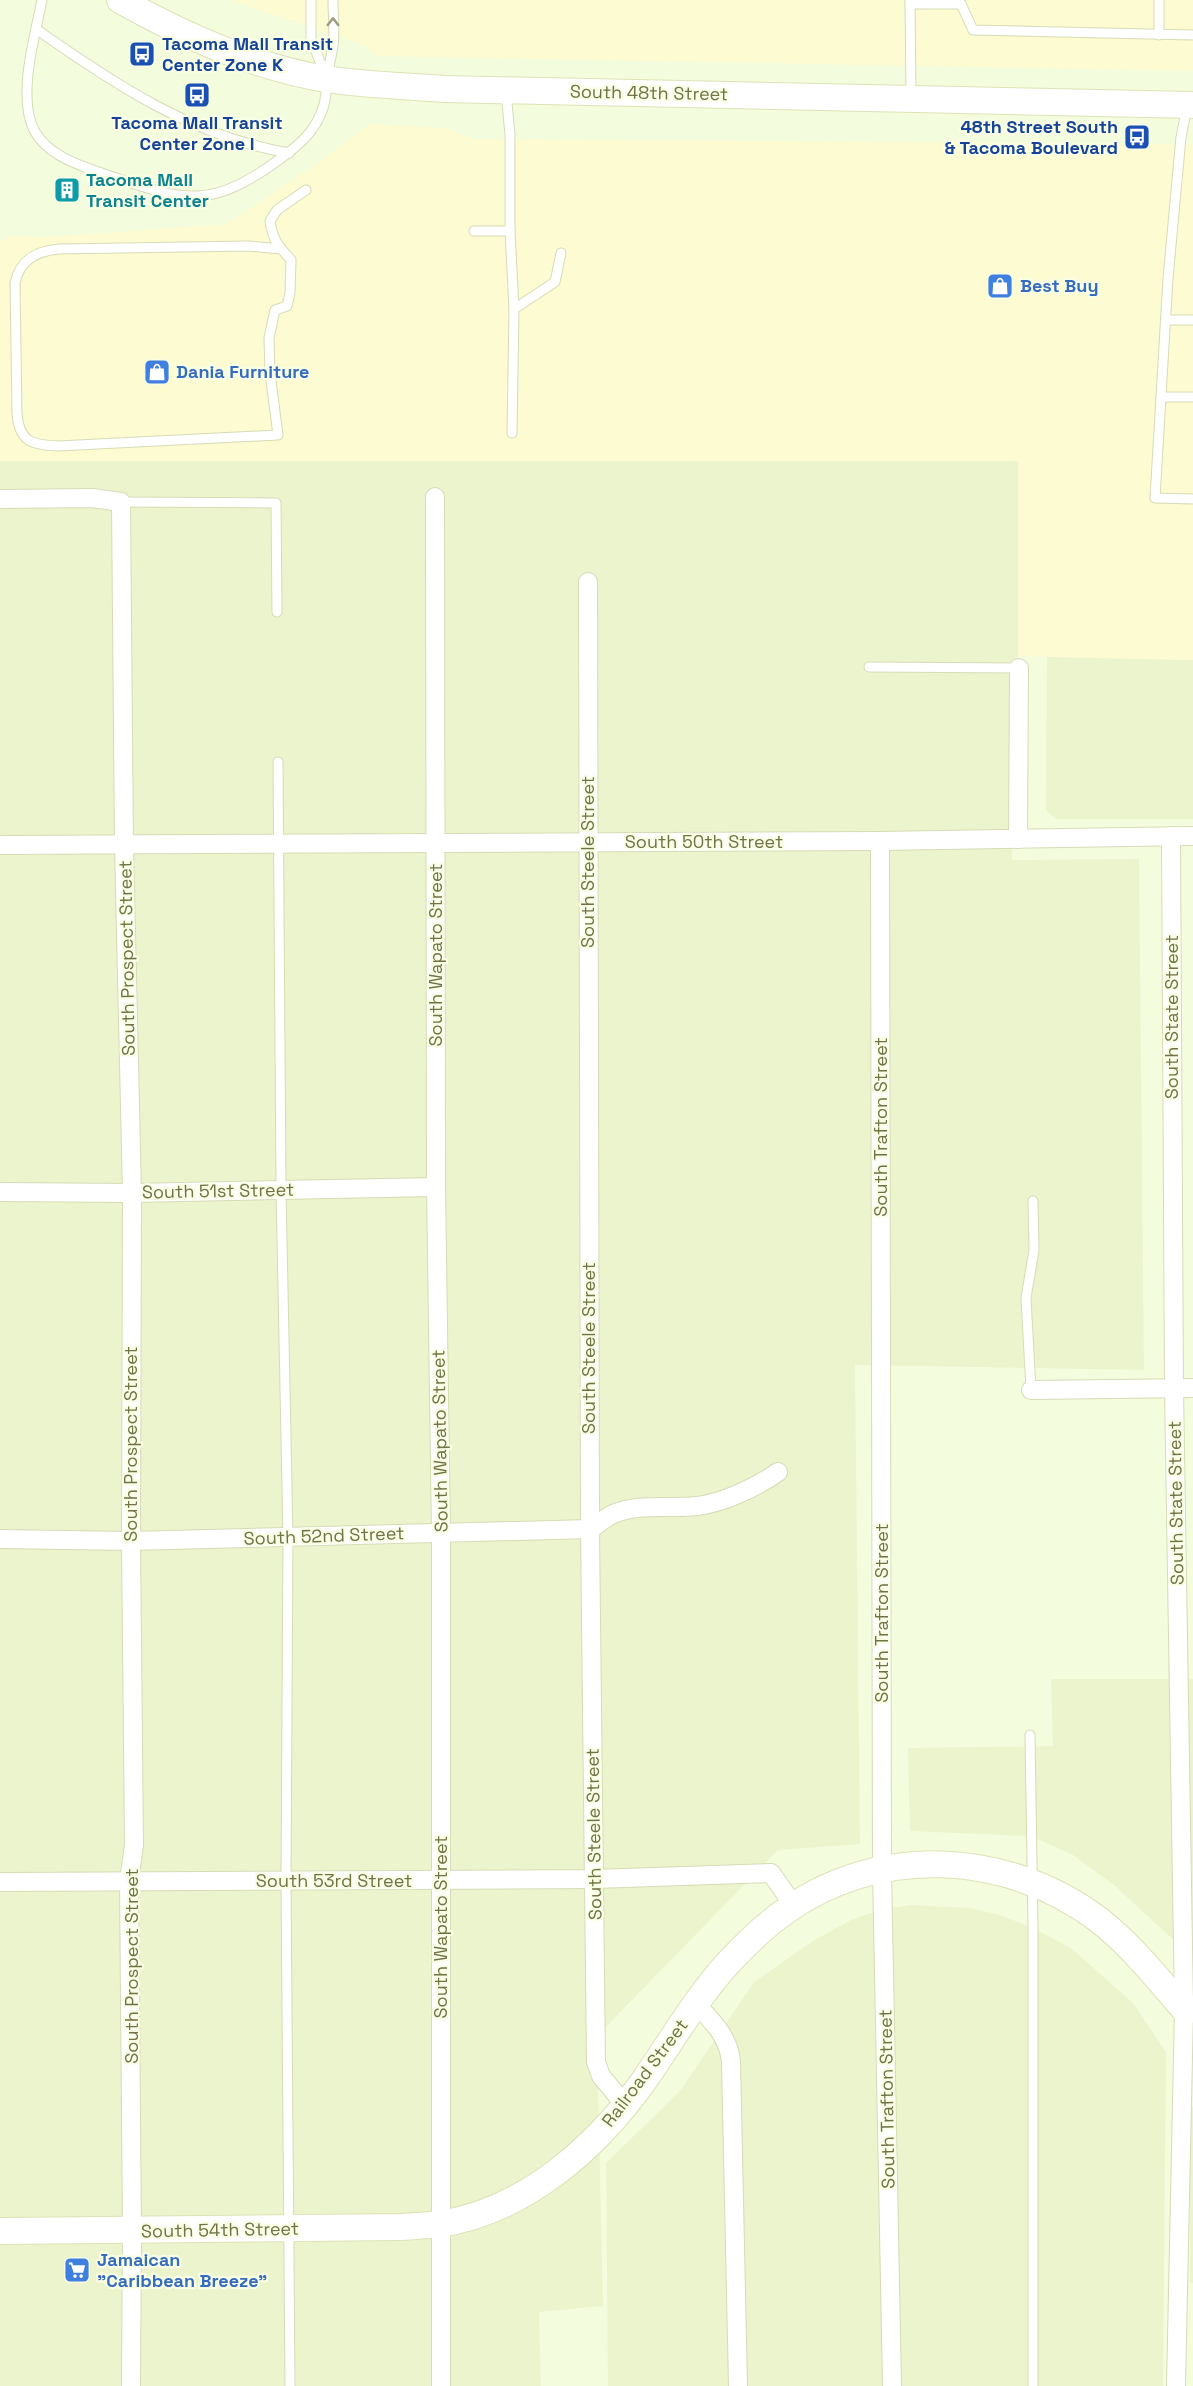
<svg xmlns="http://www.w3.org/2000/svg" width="1193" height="2386" viewBox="0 0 1193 2386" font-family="'Space Grotesk',sans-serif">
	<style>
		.residential { fill: #ecf4cd }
		.commercial { fill: #fdfbd1 }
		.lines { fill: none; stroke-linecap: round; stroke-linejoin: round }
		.lane-casing { stroke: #d7dbb6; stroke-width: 11 }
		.street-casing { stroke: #d7dbb6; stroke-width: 20 }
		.secondary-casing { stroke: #dee2b5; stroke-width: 28 }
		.lane { stroke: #fff; stroke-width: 9 }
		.street { stroke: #fff; stroke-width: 18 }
		.secondary { stroke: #fff; stroke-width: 26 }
		.oneway { stroke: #9c9c7e }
		.labels { text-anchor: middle; stroke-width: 4.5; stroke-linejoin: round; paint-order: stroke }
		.transit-label { font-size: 18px; font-weight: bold; fill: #164399; stroke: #f8ffe5; text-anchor: start }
		.street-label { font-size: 18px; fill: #727246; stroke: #f8ffe5 }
		.culture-label { font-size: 18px; font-weight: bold; fill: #0d838f; stroke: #f8ffe5; text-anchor: start }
		.shop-label { font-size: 18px; font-weight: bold; fill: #366cbe; stroke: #f8ffe5; text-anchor: start }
	</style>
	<rect width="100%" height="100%" fill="#f4fcde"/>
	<g class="residential">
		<polygon points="0,461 1018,461 1018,656 1012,860 1139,859 1144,1370 855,1365 860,1844 778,1850 597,2036 603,2306 539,2312 541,2386 0,2386"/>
		<polygon points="1047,657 1193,660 1193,819 1056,819 1046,810"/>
		<polygon points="1051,1679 1193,1679 1193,1958 1114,1885 1073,1855 1031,1836 910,1831 908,1748 1053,1746"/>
		<polygon points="912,1905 970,1908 1000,1915 1033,1928 1071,1948 1133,2003 1166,2052 1163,2386 608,2386 606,2163 680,2091 754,1982 813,1941 851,1920 882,1909"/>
		<polygon points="1193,2106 1193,2283 1190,2283 1190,2110"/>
	</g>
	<g class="commercial">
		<polygon points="230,0 1193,0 1193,71 377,56 364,45"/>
		<polygon points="369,124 446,128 470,139 1193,144 1193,660 1018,656 1018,461 0,461 0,242 7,236 47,237 227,224 322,160"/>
	</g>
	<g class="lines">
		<defs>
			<g id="lane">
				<path d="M42,0C35,36 17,96 34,130C48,157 84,167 110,176C187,202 211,209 280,159C299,145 315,132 323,108C326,100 326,90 327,81C328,69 331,58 333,46C335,31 333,15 333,0"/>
				<polyline points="311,0 311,39 325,74"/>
				<polyline points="910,0 911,97"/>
				<polyline points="910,4 961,4"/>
				<polyline points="961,4 973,30 1193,35"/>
				<path d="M36,29C114,84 194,137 289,153"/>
				<polyline points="1159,35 1159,0"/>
				<polyline points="506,92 510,135 510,231 514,309 512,433"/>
				<polyline points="1187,107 1181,137 1168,278 1155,498 1193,499"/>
				<polyline points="474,231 510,231"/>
				<path d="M281,249L249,246L59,249C37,251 20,259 15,283L17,413C19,442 32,445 58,446L278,435L270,373L269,338L275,310L287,306L290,293L291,260C278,245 273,241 270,221L277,210L306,190"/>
				<polyline points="514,309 555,282 561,253"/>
				<polyline points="1166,320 1193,320"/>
				<polyline points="1161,397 1193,397"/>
				<polyline points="121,502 276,503 277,612"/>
				<polyline points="869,667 1019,668"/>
				<polyline points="278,762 281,1190 288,1537 286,1881 290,2386"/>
				<polyline points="1031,1390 1026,1298 1034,1250 1033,1201"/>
				<polyline points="1030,1735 1033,1925 1033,2386"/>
			</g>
			<g id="street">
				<polyline points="435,497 436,1187 441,1533 441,2386"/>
				<polyline points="0,499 92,498 121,502 124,846 132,1193 131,1541 134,1845 129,1881 132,2231 131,2386"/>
				<polyline points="588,582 590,1529 596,2062 601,2076 625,2105"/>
				<polyline points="1171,836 1174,1389 1184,2009 1176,2386"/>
				<polyline points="1018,839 1019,668"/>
				<polyline points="880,841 882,1869 892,2386"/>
				<polyline points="0,845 880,841 1193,836"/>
				<polyline points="0,1192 132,1193 436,1187"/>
				<polyline points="1031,1390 1193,1388"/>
				<path d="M0,1539L131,1541L590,1529C597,1525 605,1518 613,1514C639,1503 670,1509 697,1506C723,1503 757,1487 778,1472"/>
				<polyline points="0,1882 595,1879 771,1873 794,1906"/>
				<path d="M696,2004C713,2022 728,2036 731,2061L738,2386"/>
			</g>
			<g id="secondary">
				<path d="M120,0C184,36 253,67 326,79C365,85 405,86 445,89L1193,105"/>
				<path d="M0,2231L400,2227C412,2226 426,2226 439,2224C523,2212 595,2149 643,2082C671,2042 696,1998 729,1962C745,1945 763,1927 783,1913C877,1844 1007,1850 1099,1920C1131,1945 1157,1978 1184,2009H1193"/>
			</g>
		</defs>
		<use href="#lane" class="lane-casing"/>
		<use href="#street" class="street-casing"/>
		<use href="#secondary" class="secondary-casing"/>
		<use href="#lane" class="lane"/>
		<use href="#street" class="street"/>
		<use href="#secondary" class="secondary"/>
	</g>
	<defs><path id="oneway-chevron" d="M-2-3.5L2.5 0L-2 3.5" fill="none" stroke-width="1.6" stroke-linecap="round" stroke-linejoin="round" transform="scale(1.5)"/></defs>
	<use class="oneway" href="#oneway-chevron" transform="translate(333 22) rotate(-90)"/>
	<defs>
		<symbol id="bus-square" viewBox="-11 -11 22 22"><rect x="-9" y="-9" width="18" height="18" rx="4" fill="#1a4fb4" stroke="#f8ffe5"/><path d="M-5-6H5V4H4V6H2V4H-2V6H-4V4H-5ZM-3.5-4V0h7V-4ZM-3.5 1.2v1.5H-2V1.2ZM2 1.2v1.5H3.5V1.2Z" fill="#fff"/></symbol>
		<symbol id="building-square" viewBox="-11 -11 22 22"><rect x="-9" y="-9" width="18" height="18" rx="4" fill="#0f9aa8" stroke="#f8ffe5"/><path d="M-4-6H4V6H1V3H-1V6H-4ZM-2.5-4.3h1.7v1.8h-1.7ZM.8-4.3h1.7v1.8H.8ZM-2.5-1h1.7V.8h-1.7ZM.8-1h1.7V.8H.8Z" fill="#fff"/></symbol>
		<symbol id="shop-square" viewBox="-11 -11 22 22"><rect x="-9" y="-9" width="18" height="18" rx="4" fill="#3f7fe0" stroke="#f8ffe5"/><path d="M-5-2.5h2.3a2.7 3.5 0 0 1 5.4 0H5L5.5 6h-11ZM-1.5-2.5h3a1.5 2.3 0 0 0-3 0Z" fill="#fff"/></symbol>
		<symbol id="supermarket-square" viewBox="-11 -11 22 22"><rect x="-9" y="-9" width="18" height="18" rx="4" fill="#3f7fe0" stroke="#f8ffe5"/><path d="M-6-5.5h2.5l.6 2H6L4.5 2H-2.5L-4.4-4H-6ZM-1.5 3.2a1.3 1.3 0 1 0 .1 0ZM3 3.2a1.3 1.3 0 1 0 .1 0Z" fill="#fff"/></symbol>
	</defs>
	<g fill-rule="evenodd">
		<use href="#bus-square" x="127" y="39" width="30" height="30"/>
		<use href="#bus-square" x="182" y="80" width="30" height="30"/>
		<use href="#bus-square" x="1122" y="122" width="30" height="30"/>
		<use href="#building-square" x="52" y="175" width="30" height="30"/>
		<use href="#shop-square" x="985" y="271" width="30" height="30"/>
		<use href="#shop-square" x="142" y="357" width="30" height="30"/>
		<use href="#supermarket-square" x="62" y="2255" width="30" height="30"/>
	</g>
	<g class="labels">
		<g class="transit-label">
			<text x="162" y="50">Tacoma Mall Transit<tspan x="162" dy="21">Center Zone K</tspan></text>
			<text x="197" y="129" text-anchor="middle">Tacoma Mall Transit<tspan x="197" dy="21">Center Zone I</tspan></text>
			<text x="1118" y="133" text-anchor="end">48th Street South<tspan x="1118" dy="21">&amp; Tacoma Boulevard</tspan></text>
		</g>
		<g class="street-label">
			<text transform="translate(649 93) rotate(1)" y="6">South 48th Street</text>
			<text x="704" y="848">South 50th Street</text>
			<text transform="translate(588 862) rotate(-90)" y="6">South Steele Street</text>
			<text transform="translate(436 955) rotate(-90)" y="6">South Wapato Street</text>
			<text transform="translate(127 958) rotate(-91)" y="6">South Prospect Street</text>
			<text transform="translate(1172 1017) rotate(-90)" y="6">South State Street</text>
			<text transform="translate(881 1127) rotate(-90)" y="6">South Trafton Street</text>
			<text transform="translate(218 1191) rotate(-1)" y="6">South 51st Street</text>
			<text transform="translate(589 1348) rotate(-90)" y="6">South Steele Street</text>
			<text transform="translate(440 1441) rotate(-91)" y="6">South Wapato Street</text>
			<text transform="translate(131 1444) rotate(-90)" y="6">South Prospect Street</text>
			<text transform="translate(1176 1503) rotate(-91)" y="6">South State Street</text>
			<text transform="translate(324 1536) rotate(-2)" y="6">South 52nd Street</text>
			<text transform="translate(882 1613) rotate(-90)" y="6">South Trafton Street</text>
			<text transform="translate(594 1834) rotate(-91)" y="6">South Steele Street</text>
			<text x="334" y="1887">South 53rd Street</text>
			<text transform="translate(441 1927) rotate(-90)" y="6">South Wapato Street</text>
			<text transform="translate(132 1966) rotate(-90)" y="6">South Prospect Street</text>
			<text transform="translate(645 2073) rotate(-53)" y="6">Railroad Street</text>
			<text transform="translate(887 2099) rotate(-91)" y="6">South Trafton Street</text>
			<text transform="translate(220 2230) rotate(-1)" y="6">South 54th Street</text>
		</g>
		<g class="culture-label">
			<text x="86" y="186">Tacoma Mall<tspan x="86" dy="21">Transit Center</tspan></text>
		</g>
		<g class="shop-label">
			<text x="1020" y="292">Best Buy</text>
			<text x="176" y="378">Dania Furniture</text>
			<text x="97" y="2266">Jamaican<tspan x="97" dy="21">"Caribbean Breeze"</tspan></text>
		</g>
	</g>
</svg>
